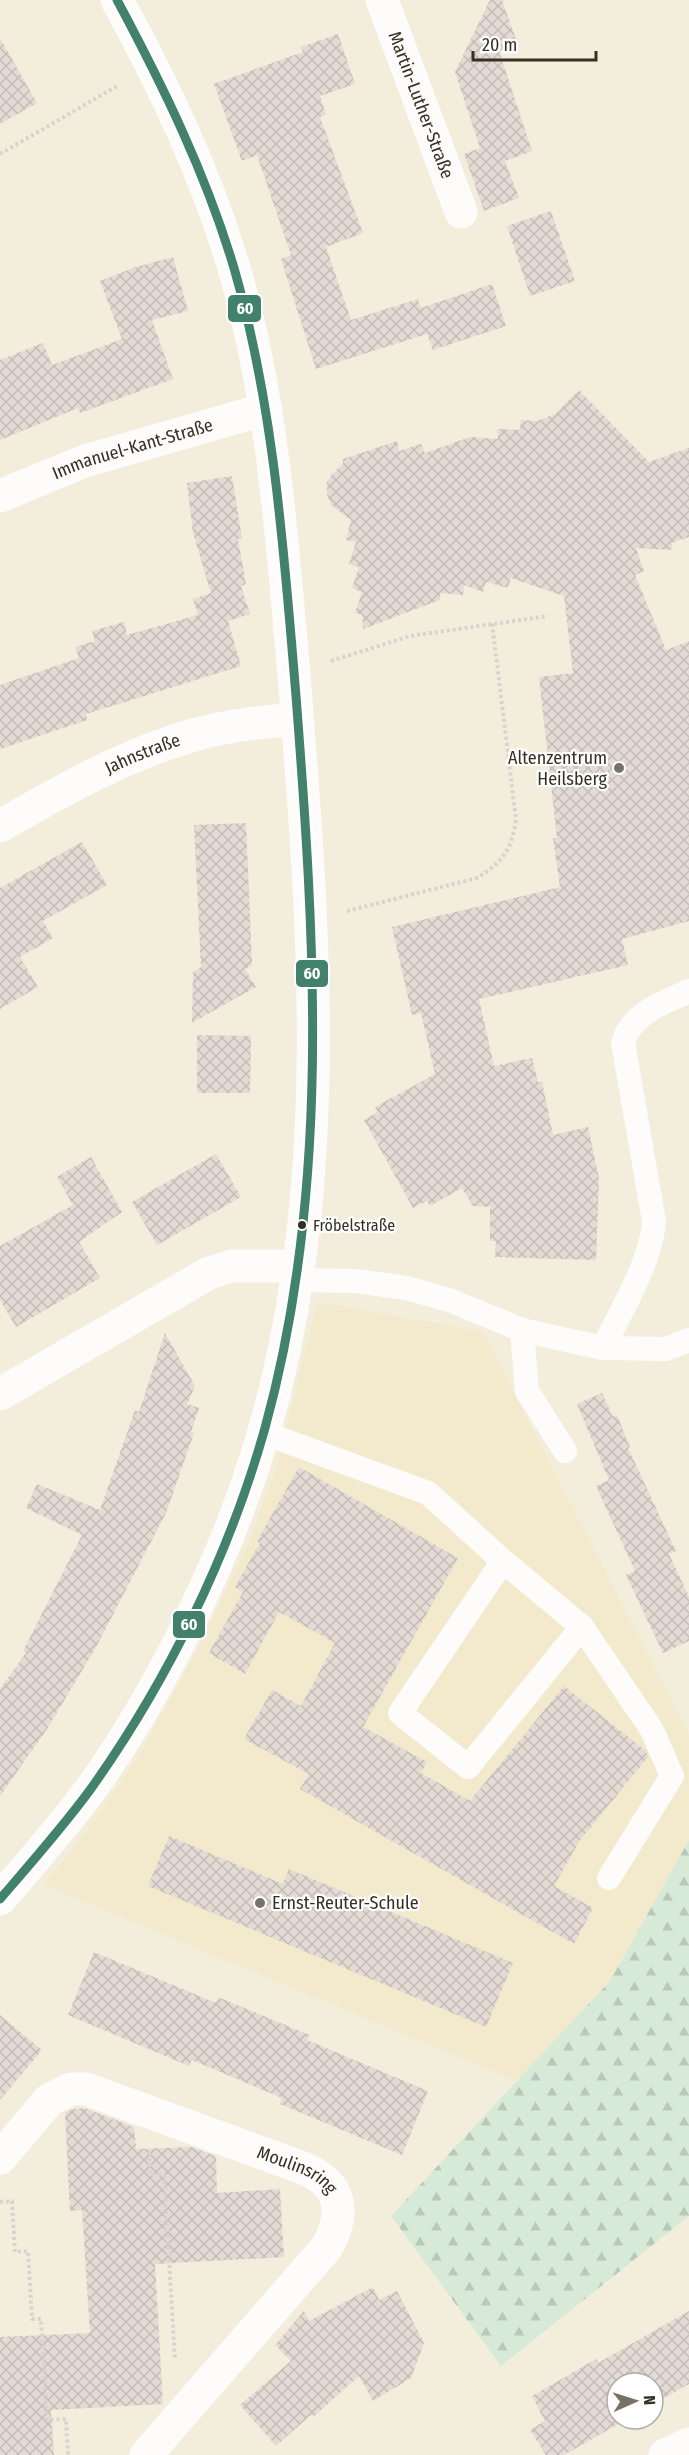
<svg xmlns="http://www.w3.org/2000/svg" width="689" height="2455" viewBox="0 0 689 2455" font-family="'Fira Sans Condensed',sans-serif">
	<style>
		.built { fill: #f3e9cd }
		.forest { fill: url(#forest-firs) }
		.building { fill: url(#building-cross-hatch) }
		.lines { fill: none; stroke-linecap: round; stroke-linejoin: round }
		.path { stroke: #d6d4cf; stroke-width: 4; stroke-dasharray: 3 3; stroke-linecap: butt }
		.lane { stroke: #fdfcfa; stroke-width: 24 }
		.street { stroke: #fdfcfa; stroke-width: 33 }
		.bus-1-casing { stroke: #fff; stroke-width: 14 }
		.bus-1 { stroke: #42826c; stroke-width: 9 }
		.poi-dot { fill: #777264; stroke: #fff; stroke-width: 2 }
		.bus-dot { fill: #343024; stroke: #fff; stroke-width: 2 }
		.labels { text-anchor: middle; stroke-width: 4.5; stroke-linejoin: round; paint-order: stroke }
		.bus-label { font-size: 16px; fill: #343024; stroke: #fff; text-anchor: start }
		.street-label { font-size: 18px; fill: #343024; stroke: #fff }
		.poi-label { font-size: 18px; fill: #343024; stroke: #fff; text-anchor: end }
		.line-badge { stroke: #fff; stroke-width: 2 }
		.badge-label { font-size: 16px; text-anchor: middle; font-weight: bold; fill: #fff }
	</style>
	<defs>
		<pattern id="forest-firs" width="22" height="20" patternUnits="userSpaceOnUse" patternTransform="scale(1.5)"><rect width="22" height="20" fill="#d7ead8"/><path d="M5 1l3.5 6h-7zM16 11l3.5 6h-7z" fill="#b9c9b9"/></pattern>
		<pattern id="building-cross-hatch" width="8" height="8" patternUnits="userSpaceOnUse" patternTransform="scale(1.5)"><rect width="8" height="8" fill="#e4dbd5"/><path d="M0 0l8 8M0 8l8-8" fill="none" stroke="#c4bcb7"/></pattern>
	</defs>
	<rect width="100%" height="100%" fill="#f3eddc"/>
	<polygon class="built" points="317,1302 483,1332 689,1735 689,1840 610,1981 517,2081 44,1885 87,1830 139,1755 198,1650 249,1542 277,1466"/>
	<polygon class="forest" points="689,1840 689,2216 501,2366 391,2216 610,1981"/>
	<g class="building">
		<polygon points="490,0 502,0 518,45 499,51 532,151 505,161 519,198 484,211 464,154 480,148 455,72"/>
		<polygon points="338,34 355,84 320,96 326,115 320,117 363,233 326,247 351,320 418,299 421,308 492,284 506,326 433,350 427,334 316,369 281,259 291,255 257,155 242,161 214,84 303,52 301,47"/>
		<polygon points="0,38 37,103 0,124"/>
		<polygon points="551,211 575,281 530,296 507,226"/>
		<polygon points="173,257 188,311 152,320 173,379 80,413 78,408 0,440 0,360 43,343 52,365 122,339 100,281 136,267"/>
		<polygon points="579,390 649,462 689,448 689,537 672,543 672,550 636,548 644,571 635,575 666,650 689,641 689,921 622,939 628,965 479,999 494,1066 532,1058 538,1082 542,1082 553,1135 588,1127 599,1178 596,1260 495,1257 496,1241 490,1241 490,1207 473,1206 462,1188 430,1206 427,1201 413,1208 364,1120 378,1112 375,1107 435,1074 421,1013 412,1015 392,927 560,887 553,838 557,838 539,677 573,673 564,596 511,578 508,588 486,582 483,592 464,585 463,595 440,593 440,600 363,629 362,615 355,613 362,592 352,588 359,567 349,564 356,542 346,540 351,520 331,505 327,494 327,482 332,474 343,464 343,459 397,441 399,451 421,444 425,453 470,437 498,439 497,429 520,430 521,420 537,421 555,414"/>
		<polygon points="232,476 242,538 238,539 246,584 241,586 250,614 228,621 241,666 86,714 87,720 0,749 0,685 79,658 75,647 95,641 92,631 124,622 127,635 198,615 193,599 211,593 193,533 187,483"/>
		<polygon points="246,823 252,965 245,969 256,987 192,1023 193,972 201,967 194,825"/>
		<polygon points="82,842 107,885 43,921 53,938 20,957 38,987 0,1009 0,888"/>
		<polygon points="197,1035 251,1036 250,1093 197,1093"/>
		<polygon points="216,1154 241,1197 157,1245 132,1202"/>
		<polygon points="91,1157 122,1212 79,1242 100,1278 16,1327 0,1300 0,1246 73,1205 57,1177"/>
		<polygon points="165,1333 195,1386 187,1404 199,1408 191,1432 194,1433 166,1513 95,1649 47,1729 0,1796 0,1689 26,1653 23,1651 82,1535 26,1508 37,1484 100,1510 135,1410 139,1412"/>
		<polygon points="602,1393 613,1417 617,1415 630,1447 628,1448 676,1551 669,1554 689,1597 689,1641 663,1653 626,1575 635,1571 596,1486 609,1480 577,1404"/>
		<polygon points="299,1467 458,1558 363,1727 427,1762 421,1773 470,1801 564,1686 646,1751 648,1757 580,1840 554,1886 593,1908 574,1944 300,1789 309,1774 244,1739 272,1690 301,1706 335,1643 279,1612 245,1674 209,1653 243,1592 235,1587 260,1543 257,1541"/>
		<polygon points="169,1836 283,1884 289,1869 513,1963 486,2027 148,1886"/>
		<polygon points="94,1952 216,2003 218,1997 309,2035 307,2040 428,2091 402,2155 280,2104 282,2098 192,2060 189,2066 68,2015"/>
		<polygon points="0,2015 42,2050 0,2100"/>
		<polygon points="84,2108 134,2127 136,2149 191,2147 216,2156 217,2193 280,2189 284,2257 155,2264 163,2404 51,2410 54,2455 0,2455 0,2337 90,2333 82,2210 70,2211 65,2113 73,2109"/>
		<polygon points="373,2287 379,2300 397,2291 424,2343 411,2378 373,2401 359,2376 313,2417 311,2415 276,2446 240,2405 291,2361 275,2345 304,2311 309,2321"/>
		<polygon points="689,2311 689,2384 653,2404 653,2383 617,2383 617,2419 627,2419 564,2455 546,2455 530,2430 545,2421 532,2396 596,2359 598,2363"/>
	</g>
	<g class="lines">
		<g class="path">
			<polyline points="0,154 119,85"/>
			<polyline points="331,661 410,636 548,616"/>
			<path d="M347,911L477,878C503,862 512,849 516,819L492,623"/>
			<polyline points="149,2152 150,2174 164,2175 175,2361"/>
			<polyline points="0,2202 12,2201 15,2252 28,2251 32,2319 41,2319 47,2420 66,2419 68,2455"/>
		</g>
		<g class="lane">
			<path d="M296,1280L356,1281L407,1288L452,1301L522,1330L603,1348C620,1313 652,1260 654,1221L623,1043C631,1013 663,1003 689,991"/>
			<polyline points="522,1330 527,1391 565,1451"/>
			<polyline points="603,1348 666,1349 689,1340"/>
			<polyline points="264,1433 428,1493 503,1561 400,1713 468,1767 582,1627 503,1561"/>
			<polyline points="582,1627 652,1730 672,1776 609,1878"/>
		</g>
		<g class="street">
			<path id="s1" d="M382,0L461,212"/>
			<path id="s2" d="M0,496L85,461L266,409"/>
			<path id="s3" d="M0,826C63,790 126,754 197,734C230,725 263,722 297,719"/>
			<polyline points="0,1394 209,1273 232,1266 298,1266"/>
			<path d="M0,1899C30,1864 62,1828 90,1790C163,1689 231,1548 265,1428C335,1184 314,926 294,676C282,539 273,401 234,268C206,174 164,86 117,0"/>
			<path id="s4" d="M0,2158L49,2100L71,2089H86L303,2168C342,2184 346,2213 327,2247L146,2455"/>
			<polyline points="665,2455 689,2444"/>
		</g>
		<defs>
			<path id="bus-1" d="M0,1899C31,1863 62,1828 90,1790C167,1682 229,1556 265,1428C331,1189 315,941 296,696C284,553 274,406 234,268C206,174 163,86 117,0"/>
		</defs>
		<use href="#bus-1" class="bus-1-casing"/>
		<use href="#bus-1" class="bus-1"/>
	</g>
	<g class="poi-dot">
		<circle cx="619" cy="768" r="6"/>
		<circle cx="260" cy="1903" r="6"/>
	</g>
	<circle class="bus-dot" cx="302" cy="1225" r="5"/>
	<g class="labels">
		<g class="bus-label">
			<text x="313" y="1231">Fröbelstraße</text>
		</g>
		<g class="street-label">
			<text dy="6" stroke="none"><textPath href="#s1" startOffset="112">Martin-Luther-Straße</textPath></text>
			<text dy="6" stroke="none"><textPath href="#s2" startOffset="141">Immanuel-Kant-Straße</textPath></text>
			<text dy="6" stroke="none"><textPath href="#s3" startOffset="160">Jahnstraße</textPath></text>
			<text dy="6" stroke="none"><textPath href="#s4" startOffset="342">Moulinsring</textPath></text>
		</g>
		<g class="poi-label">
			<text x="607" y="764">Altenzentrum<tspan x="607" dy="21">Heilsberg</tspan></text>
			<text x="272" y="1909" text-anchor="start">Ernst-Reuter-Schule</text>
		</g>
	</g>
	<g class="line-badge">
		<rect x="227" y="294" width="35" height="29" rx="6" fill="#42826c"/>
		<rect x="295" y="959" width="34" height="29" rx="6" fill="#42826c"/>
		<rect x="172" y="1610" width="34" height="29" rx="6" fill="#42826c"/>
	</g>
	<g class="badge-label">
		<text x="245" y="314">60</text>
		<text x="312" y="979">60</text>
		<text x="189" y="1630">60</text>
	</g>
	<g transform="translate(635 2401) rotate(87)"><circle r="28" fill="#ffffff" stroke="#aeaca7" stroke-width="1.5"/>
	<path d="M0-4.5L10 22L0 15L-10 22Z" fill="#777264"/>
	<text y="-9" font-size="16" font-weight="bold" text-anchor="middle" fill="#343024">N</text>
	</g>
	<path d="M473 51v9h123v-9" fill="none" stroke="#343024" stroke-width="3"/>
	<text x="482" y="51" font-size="18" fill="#343024" stroke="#ffffff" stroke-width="4.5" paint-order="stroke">20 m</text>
</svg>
